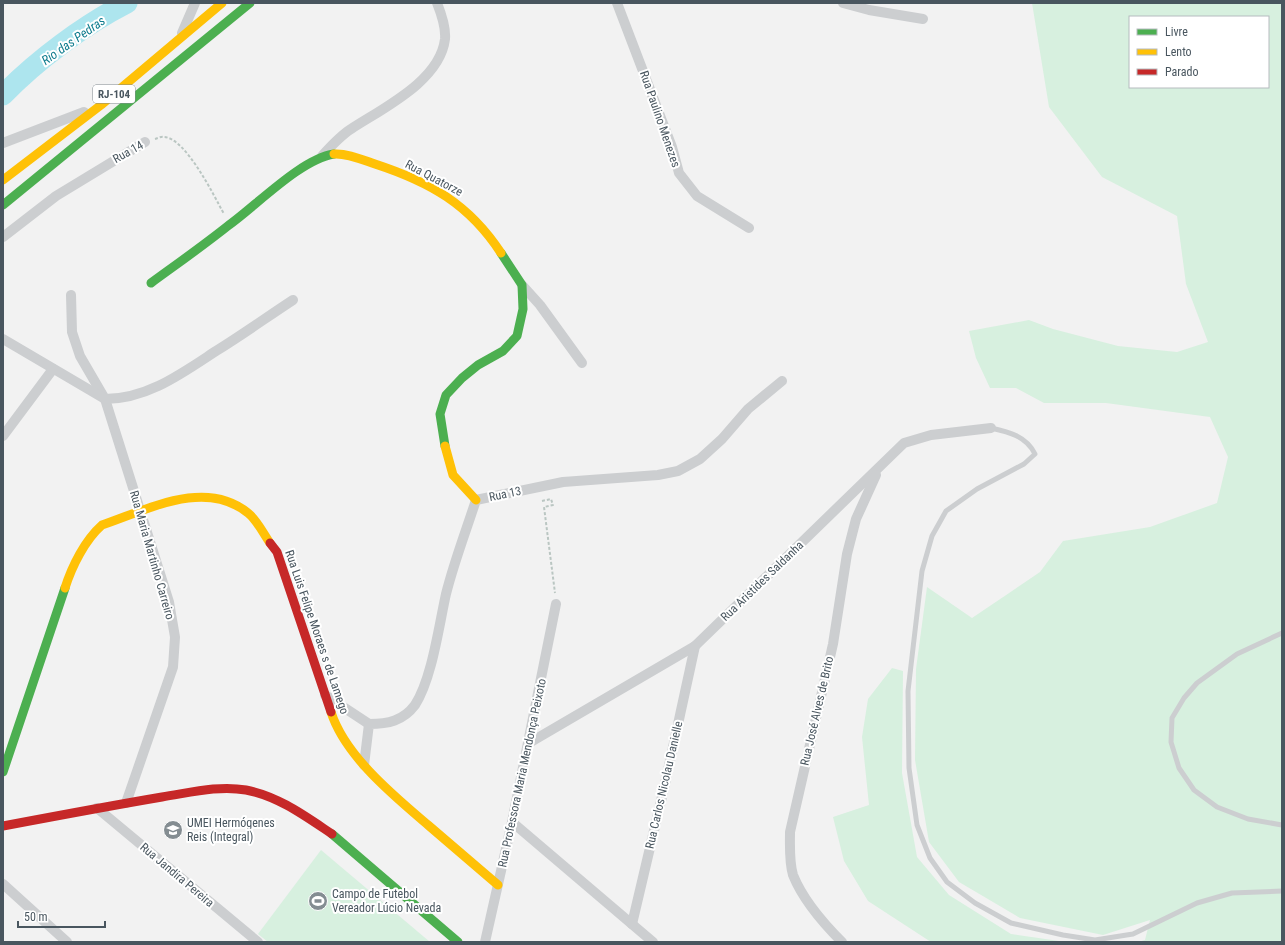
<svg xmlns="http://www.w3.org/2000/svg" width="1285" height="945" viewBox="0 0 1285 945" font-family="'Roboto Condensed',sans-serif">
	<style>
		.green { fill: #d7f0df; fill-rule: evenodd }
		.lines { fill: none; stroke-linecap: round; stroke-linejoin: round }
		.river { stroke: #ade5ee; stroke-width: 21 }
		.path { stroke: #bac6c2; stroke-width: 2; stroke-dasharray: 3 2; stroke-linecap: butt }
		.lane { stroke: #ccced0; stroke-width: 5 }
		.street { stroke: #ccced0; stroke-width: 10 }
		.fast { stroke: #4caf50; stroke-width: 9 }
		.slow { stroke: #ffc107; stroke-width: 9 }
		.jam { stroke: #c62828; stroke-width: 9 }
		.labels { text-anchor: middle; stroke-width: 4; stroke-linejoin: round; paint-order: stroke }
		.shield { fill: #fff; stroke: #80898f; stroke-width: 1 }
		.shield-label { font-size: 11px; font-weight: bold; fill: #49565f }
		.street-label { font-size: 12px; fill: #49565f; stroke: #fff }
		.poi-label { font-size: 12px; fill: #49565f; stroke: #fff; text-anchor: start }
		.water-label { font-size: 13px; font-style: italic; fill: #0f7c8e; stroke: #fff }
	</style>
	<rect width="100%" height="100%" fill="#f2f2f2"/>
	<g class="green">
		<path d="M1032,3H1282V942H1138L1145,940L1150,920L1103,935L1020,918L959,882L929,842L915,760L916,669L927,587L972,618L1040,572L1063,541L1150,527L1217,503L1228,457L1210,417L1106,403H1044L1016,388H990L976,358L969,331L1029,320L1053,329L1118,346L1177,352L1208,342L1186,284L1177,216L1102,177L1049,107ZM1130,17H1268V87H1130Z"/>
		<polygon points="892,668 903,671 902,773 917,857 949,895 1011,934 1066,942 931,942 868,901 844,861 833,817 869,805 862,737 868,699"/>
		<polygon points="321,850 430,942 268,942 258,934"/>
	</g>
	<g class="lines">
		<path class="river" d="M3,95C37,60 84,25 127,3"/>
		<g class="path">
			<path d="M155,139C158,138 162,136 164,137C186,138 214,196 224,214"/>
			<polyline points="542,501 551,499 553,505 544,507 555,593"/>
		</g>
		<g class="lane">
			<path d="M991,428C1009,432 1026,436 1035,454L1024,464L977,489L946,511L932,536L922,571L908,691L909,768L917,825L930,858L947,882L975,903L1011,923L1063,935L1095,940L1133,934L1197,903L1232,893L1282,891"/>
			<polyline points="1282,633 1237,654 1197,683 1184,698 1172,718 1171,742 1179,768 1194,790 1217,807 1248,819 1282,825"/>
		</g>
		<g class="street">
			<polyline points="617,3 672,147 679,173 697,196 749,228"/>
			<polyline points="843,3 869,10 923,19"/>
			<polyline points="182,33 195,3"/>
			<polyline points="3,143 84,112"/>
			<path d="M322,156C331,146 340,136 351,129C383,108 440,81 445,39C446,28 441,13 437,3"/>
			<polyline points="3,237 56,196 145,142"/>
			<polyline points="522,285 540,305 582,363"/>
			<polyline points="71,295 72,332 80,356 105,399 169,602 175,637 173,667 126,803"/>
			<path d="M3,339L105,399C147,399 181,374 216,351C242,335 267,317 293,300"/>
			<polyline points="3,436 53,369"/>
			<polyline points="325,695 369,724"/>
			<polyline points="529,743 695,646 904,443 931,435 991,428"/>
			<path d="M364,765L369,724C388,724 403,721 415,705C432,679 439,625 446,594C454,562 466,531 476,500L563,482L658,475L678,471L700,459L722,439L748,409L782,381"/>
			<polyline points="97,808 258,942"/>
			<polyline points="512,822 653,942"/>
			<polyline points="3,884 67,942"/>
			<polyline points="632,924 665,784 695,646"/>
			<polyline points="485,942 512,822 556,604"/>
			<path d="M842,942C823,923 803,900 793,875C789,862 790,845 790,832L833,644L847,554L856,519L876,475"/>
		</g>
		<g class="fast">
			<polyline points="3,205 250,3"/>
			<path d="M151,283C177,264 204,245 229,225C257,205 301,159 334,154"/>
			<polyline points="445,446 440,414 446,395 462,378 478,365 503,351 517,336 523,309 522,285 501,253"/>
			<polyline points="3,772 65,588"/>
			<polyline points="332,834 458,942"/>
		</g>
		<g class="slow">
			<path d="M334,154C347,153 363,160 375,164C430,182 469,204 501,253"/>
			<polyline points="3,180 101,105 222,3"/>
			<polyline points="445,446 453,475 476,500"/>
			<path d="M65,588C72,566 85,540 102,525C147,510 205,478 248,513C257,520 263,533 270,543"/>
			<path d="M331,712C345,756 394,796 428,825C451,845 475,865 498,885"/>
		</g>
		<g class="jam">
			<polyline points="270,543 277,552 331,712"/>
			<path d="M3,826C56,816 109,806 162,797C189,793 218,785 246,790C278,796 305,816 332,834"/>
		</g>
	</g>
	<defs>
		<symbol id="school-disc" viewBox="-11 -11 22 22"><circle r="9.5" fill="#848d92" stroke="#fff"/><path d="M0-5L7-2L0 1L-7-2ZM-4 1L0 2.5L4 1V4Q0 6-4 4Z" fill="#fff"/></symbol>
		<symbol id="stadium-disc" viewBox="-11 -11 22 22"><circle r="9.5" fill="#848d92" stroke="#fff"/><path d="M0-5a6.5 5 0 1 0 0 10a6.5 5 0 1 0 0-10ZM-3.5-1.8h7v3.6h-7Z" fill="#fff"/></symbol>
	</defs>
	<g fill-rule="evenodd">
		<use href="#school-disc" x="162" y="819" width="22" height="22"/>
		<use href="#stadium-disc" x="307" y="890" width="22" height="22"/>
	</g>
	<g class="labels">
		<rect class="shield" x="93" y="85" width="42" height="18" rx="3"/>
		<g class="shield-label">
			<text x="114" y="98">RJ-104</text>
		</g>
		<g class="street-label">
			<text transform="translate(660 119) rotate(71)" y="4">Rua Paulino Menezes</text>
			<text transform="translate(128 152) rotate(-29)" y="4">Rua 14</text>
			<text transform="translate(434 178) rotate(28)" y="4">Rua Quatorze</text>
			<text transform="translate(505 494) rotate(-12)" y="4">Rua 13</text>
			<text transform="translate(152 555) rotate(74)" y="4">Rua Maria Martinho Carreiro</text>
			<text transform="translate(762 581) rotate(-44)" y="4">Rua Aristides Saldanha</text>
			<text transform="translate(317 632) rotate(71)" y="4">Rua Luis Felipe Moraes s de Lamego</text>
			<text transform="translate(817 711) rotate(-77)" y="4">Rua José Alves de Brito</text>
			<text transform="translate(522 773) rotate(-78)" y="4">Rua Professora Maria Mendonça Peixoto</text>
			<text transform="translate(664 785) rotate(-77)" y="4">Rua Carlos Nicolau Danielle</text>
			<text transform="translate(177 875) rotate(40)" y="4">Rua Jandira Pereira</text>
		</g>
		<g class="poi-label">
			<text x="187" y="827">UMEI Hermógenes<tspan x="187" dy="14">Reis (Integral)</tspan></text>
			<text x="332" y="898">Campo de Futebol<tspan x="332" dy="14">Vereador Lúcio Nevada</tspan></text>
		</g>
		<g class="water-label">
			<text transform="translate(73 40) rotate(-35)" y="5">Rio das Pedras</text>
		</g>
	</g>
	<rect width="1285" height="945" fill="none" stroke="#49565f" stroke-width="8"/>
	<rect x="1129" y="16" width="140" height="72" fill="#ffffff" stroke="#b6bbbf"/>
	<rect x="1137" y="29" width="20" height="6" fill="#4caf50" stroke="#b6bbbf"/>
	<text x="1165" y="36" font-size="12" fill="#49565f">Livre</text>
	<rect x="1137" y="49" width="20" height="6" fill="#ffc107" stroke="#b6bbbf"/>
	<text x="1165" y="56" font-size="12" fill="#49565f">Lento</text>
	<rect x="1137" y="69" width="20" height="6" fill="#c62828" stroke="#b6bbbf"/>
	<text x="1165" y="76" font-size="12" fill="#49565f">Parado</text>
	<path d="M18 921v6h87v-6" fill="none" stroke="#49565f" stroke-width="2"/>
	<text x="24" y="921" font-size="12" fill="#49565f" stroke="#ffffff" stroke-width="3" paint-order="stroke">50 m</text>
</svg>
